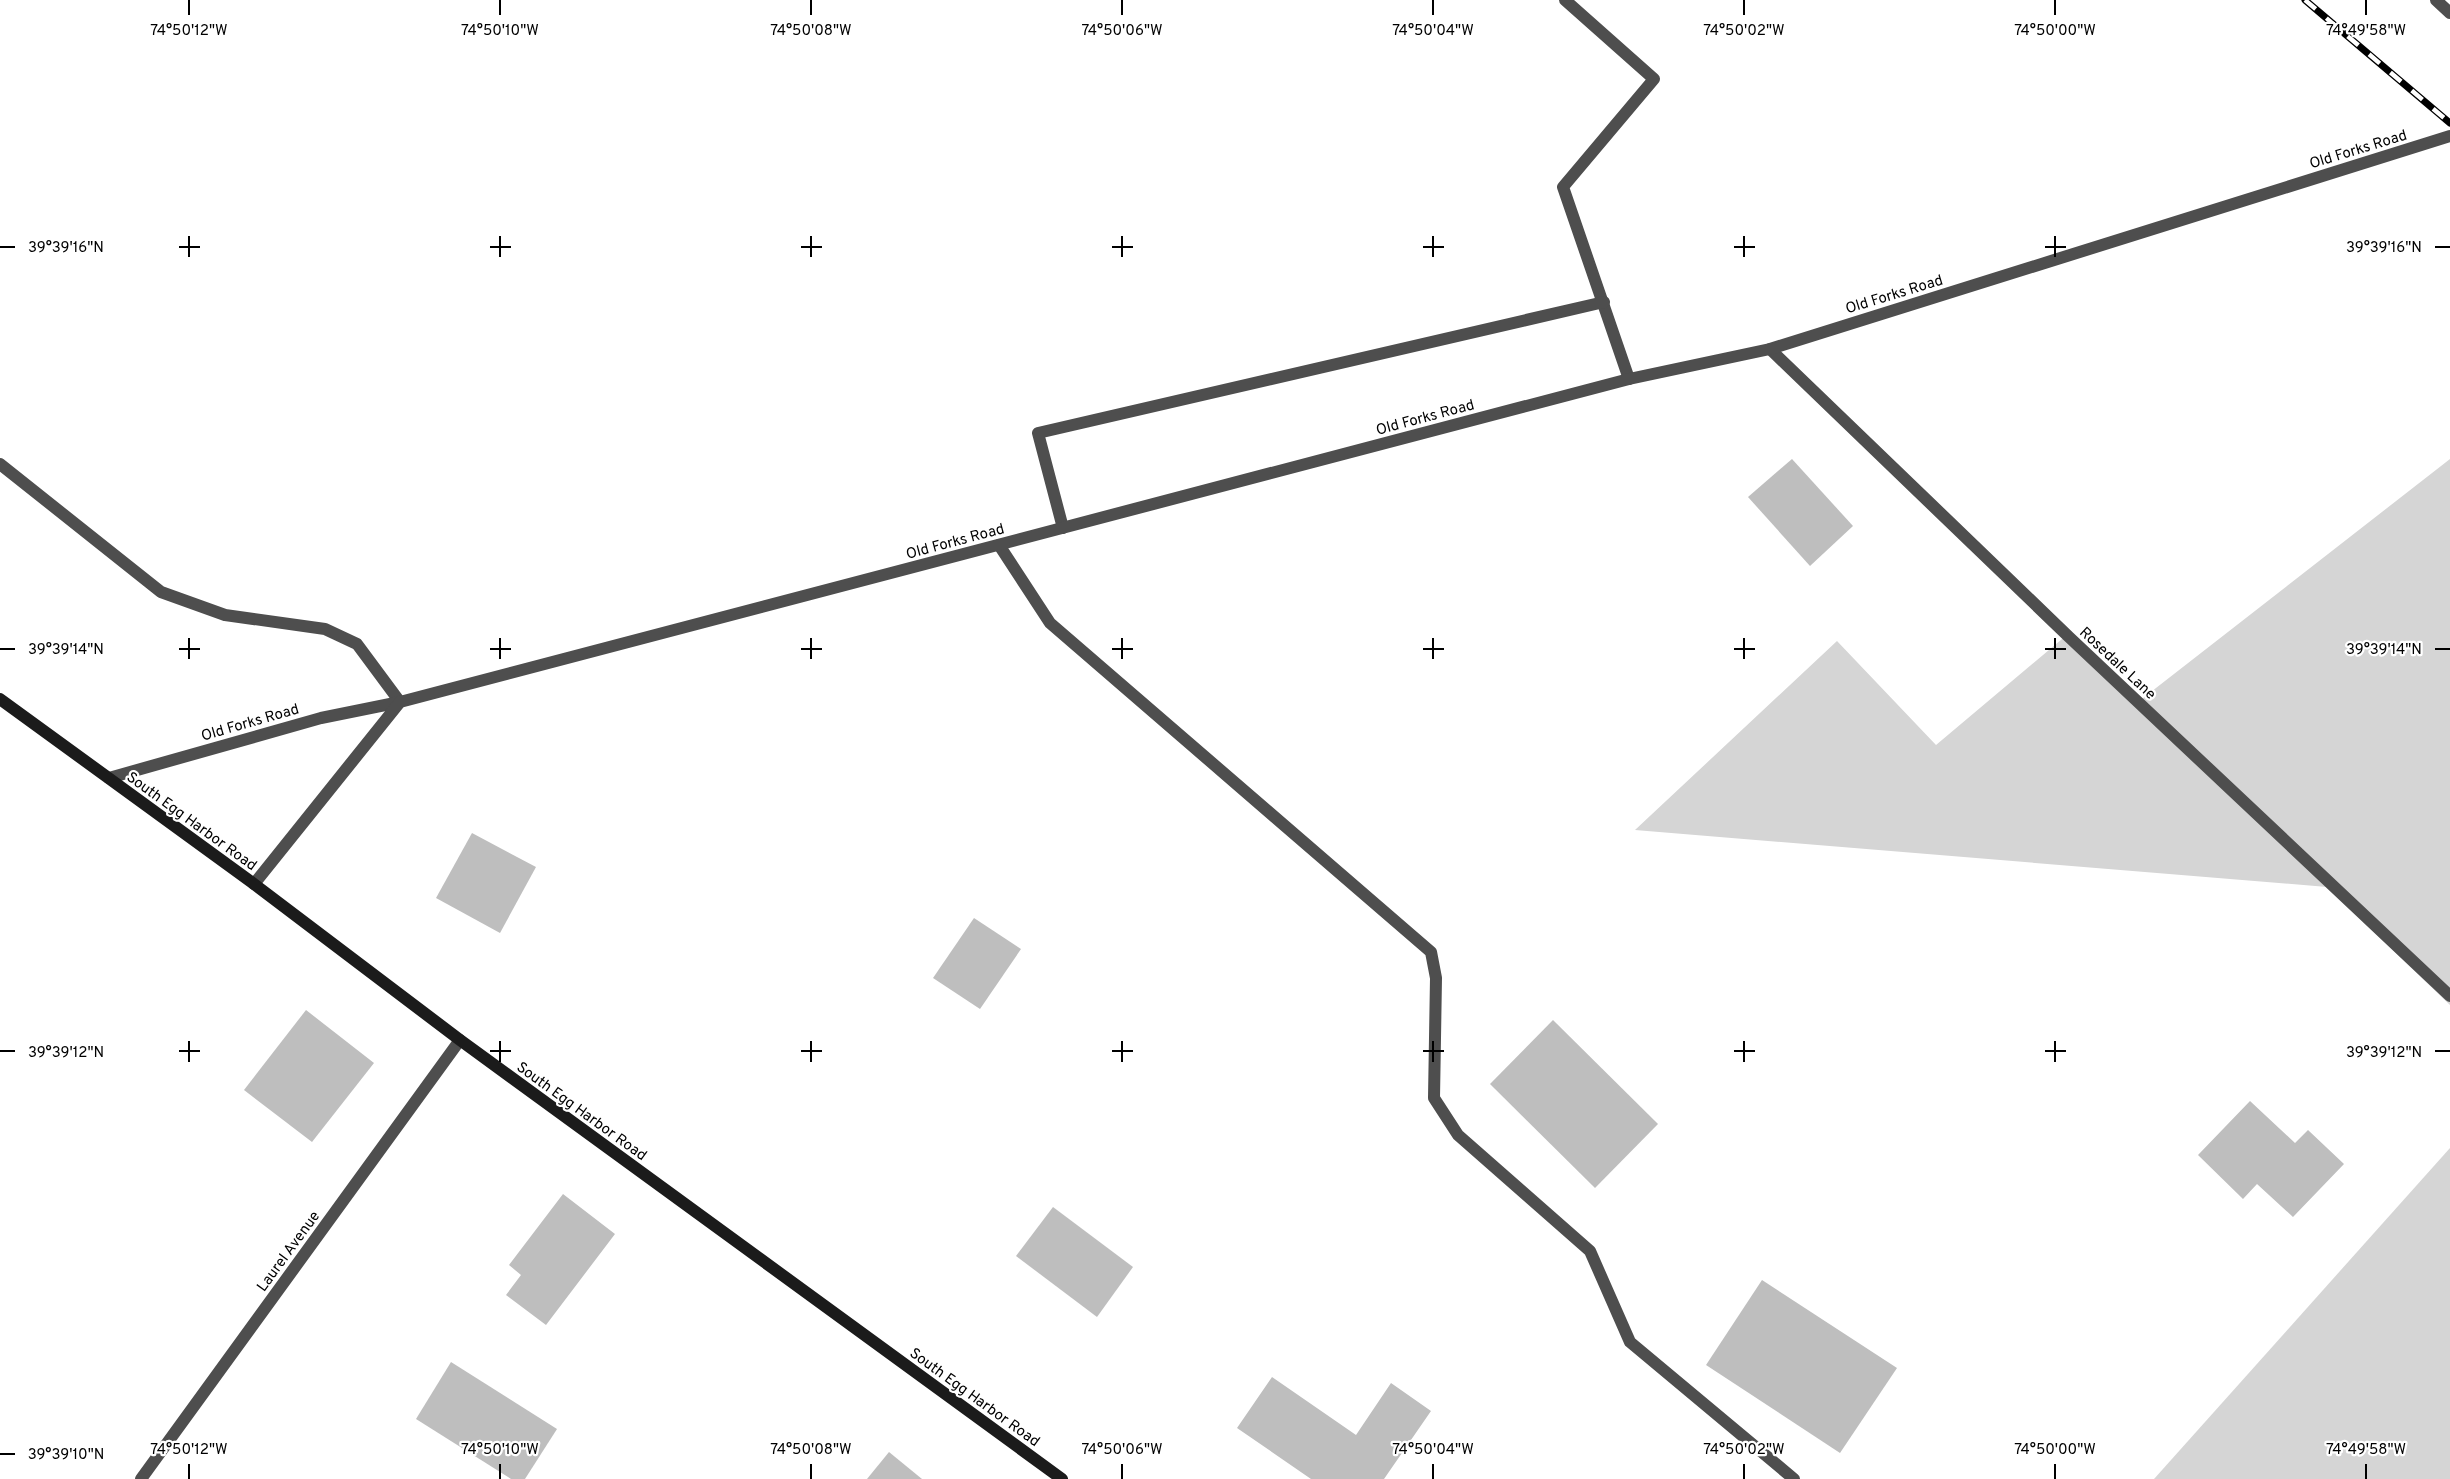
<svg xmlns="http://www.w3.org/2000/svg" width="2450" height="1479" viewBox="0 0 2450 1479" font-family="Overpass,sans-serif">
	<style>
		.green { fill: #d5d5d5 }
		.building { fill: #bebebe }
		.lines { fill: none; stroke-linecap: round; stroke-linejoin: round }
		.service { stroke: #4e4e4e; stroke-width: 12 }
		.minor { stroke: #4e4e4e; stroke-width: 12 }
		.secondary { stroke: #1b1b1b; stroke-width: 12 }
		.rail-casing { stroke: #000; stroke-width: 7 }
		.rail { stroke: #fff; stroke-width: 4.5; stroke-dasharray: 14; stroke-linecap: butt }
		.ticks { fill: none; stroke: #000; stroke-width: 2 }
		.labels { text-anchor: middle; stroke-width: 4.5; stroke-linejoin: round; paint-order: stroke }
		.street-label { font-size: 15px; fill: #000; stroke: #fff }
		.ticks-label { font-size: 15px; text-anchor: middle; fill: #000; stroke: #fff; stroke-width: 4.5; stroke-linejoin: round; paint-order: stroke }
	</style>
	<rect width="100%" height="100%" fill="#fff"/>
	<g class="green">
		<polygon points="2450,459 2450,1005 2327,887 1635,830 1837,641 1936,745 2068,634 2138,702"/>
		<polygon points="2450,1148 2450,1479 2154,1479"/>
	</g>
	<g class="building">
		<polygon points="1792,459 1853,526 1810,566 1748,497"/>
		<polygon points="472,833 536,867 500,933 436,898"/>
		<polygon points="974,918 1021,949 980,1009 933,978"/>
		<polygon points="306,1010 374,1063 312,1142 244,1090"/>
		<polygon points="1553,1020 1658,1124 1595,1188 1490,1084"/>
		<polygon points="2250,1101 2295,1143 2308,1130 2344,1164 2293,1217 2257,1184 2243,1199 2198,1155"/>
		<polygon points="563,1194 615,1234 546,1325 506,1295 521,1275 509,1265"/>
		<polygon points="1053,1207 1133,1267 1097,1317 1016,1256"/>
		<polygon points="1762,1280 1897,1368 1840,1453 1706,1365"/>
		<polygon points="451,1362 557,1429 525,1479 511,1479 416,1419"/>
		<polygon points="1272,1377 1356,1435 1391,1383 1431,1411 1384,1479 1311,1479 1237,1428"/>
		<polygon points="889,1452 922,1479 867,1479"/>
	</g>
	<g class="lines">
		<g class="service">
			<polyline points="1565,0 1654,79 1563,187 1629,379"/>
			<polyline points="0,464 161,592 225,615 325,629 357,644 400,702"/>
			<polyline points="1063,528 1038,433 1604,302"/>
			<polyline points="999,545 1050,623 1431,952 1436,978 1434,1098 1458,1135 1590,1251 1630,1342 1794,1479"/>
		</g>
		<g class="minor">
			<polyline points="2436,0 2450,13"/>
			<polyline points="1770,349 2069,637 2450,996"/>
			<polyline points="109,778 321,718 400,702"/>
			<polyline points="254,884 400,702 1629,379 1770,349 2450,136"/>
			<polyline points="141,1479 460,1040"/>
		</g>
		<polyline class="secondary" points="0,699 254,884 460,1040 1062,1479"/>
		<defs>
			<polyline id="rail" points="2305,0 2450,123"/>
		</defs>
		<use href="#rail" class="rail-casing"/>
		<use href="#rail" class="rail"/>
	</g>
	<path class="ticks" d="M189,0V15M500,0V15M811,0V15M1122,0V15M1433,0V15M1744,0V15M2055,0V15M2366,0V15M189,236V257M500,236V257M811,236V257M1122,236V257M1433,236V257M1744,236V257M2055,236V257M0,247H15M179,247H200M490,247H511M801,247H822M1112,247H1133M1423,247H1444M1734,247H1755M2045,247H2066M2435,247H2450M189,638V659M500,638V659M811,638V659M1122,638V659M1433,638V659M1744,638V659M2055,638V659M0,649H15M179,649H200M490,649H511M801,649H822M1112,649H1133M1423,649H1444M1734,649H1755M2045,649H2066M2435,649H2450M189,1041V1062M500,1041V1062M811,1041V1062M1122,1041V1062M1433,1041V1062M1744,1041V1062M2055,1041V1062M0,1051H15M179,1051H200M490,1051H511M801,1051H822M1112,1051H1133M1423,1051H1444M1734,1051H1755M2045,1051H2066M2435,1051H2450M0,1454H15M189,1464V1479M500,1464V1479M811,1464V1479M1122,1464V1479M1433,1464V1479M1744,1464V1479M2055,1464V1479M2366,1464V1479"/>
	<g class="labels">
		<g class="street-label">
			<text transform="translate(2358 149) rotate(-17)" y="5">Old Forks Road</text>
			<text transform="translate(1894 294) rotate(-17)" y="5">Old Forks Road</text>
			<text transform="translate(1425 417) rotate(-15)" y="5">Old Forks Road</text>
			<text transform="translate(955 541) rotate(-15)" y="5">Old Forks Road</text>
			<text transform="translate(2118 663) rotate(43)" y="5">Rosedale Lane</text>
			<text transform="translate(250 722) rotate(-16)" y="5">Old Forks Road</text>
			<text transform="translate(192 821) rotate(36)" y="5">South Egg Harbor Road</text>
			<text transform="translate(582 1111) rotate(36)" y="5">South Egg Harbor Road</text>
			<text transform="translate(288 1251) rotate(-54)" y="5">Laurel Avenue</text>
			<text transform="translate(975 1397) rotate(36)" y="5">South Egg Harbor Road</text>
		</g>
	</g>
	<g class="ticks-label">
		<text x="189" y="35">74°50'12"W</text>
		<text x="500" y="35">74°50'10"W</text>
		<text x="811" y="35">74°50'08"W</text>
		<text x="1122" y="35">74°50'06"W</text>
		<text x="1433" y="35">74°50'04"W</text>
		<text x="1744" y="35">74°50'02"W</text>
		<text x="2055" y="35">74°50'00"W</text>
		<text x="2366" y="35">74°49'58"W</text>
		<text x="66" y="252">39°39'16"N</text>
		<text x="2384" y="252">39°39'16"N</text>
		<text x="66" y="654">39°39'14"N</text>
		<text x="2384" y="654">39°39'14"N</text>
		<text x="66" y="1057">39°39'12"N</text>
		<text x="2384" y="1057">39°39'12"N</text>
		<text x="189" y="1454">74°50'12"W</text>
		<text x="500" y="1454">74°50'10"W</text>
		<text x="811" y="1454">74°50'08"W</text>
		<text x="1122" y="1454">74°50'06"W</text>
		<text x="1433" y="1454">74°50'04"W</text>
		<text x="1744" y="1454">74°50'02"W</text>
		<text x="2055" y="1454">74°50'00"W</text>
		<text x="2366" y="1454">74°49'58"W</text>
		<text x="66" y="1459">39°39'10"N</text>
	</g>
</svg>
